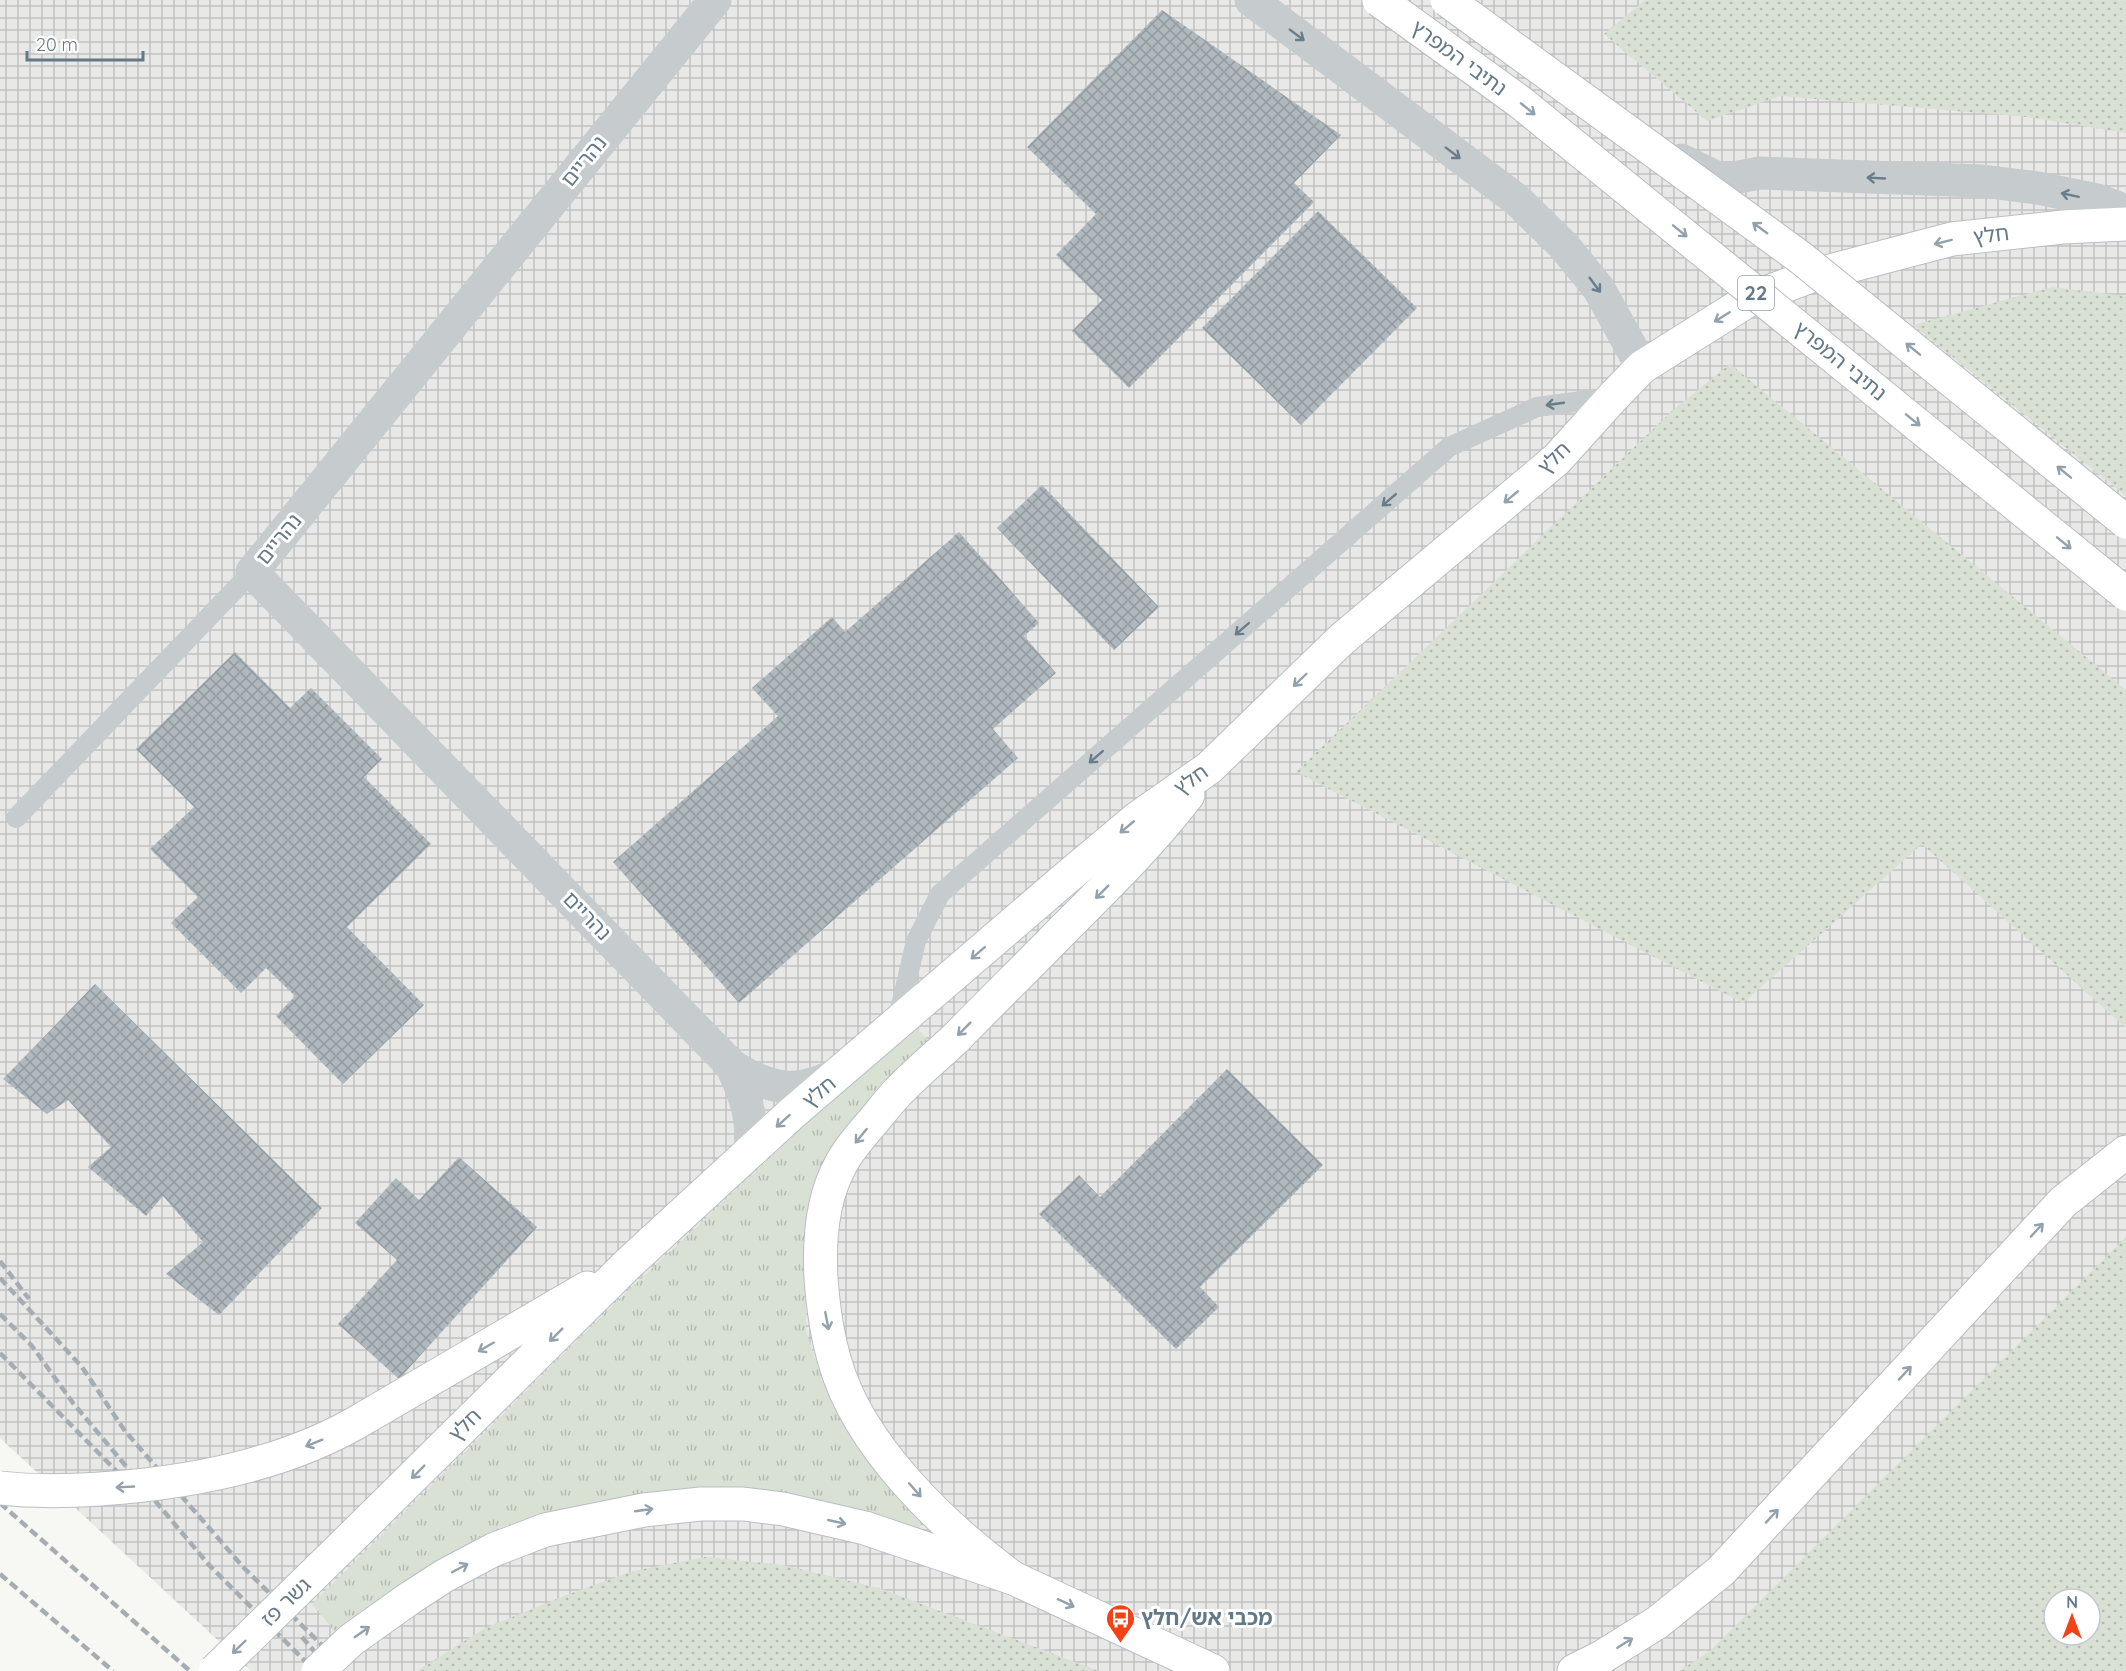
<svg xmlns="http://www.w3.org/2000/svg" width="2126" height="1671" viewBox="0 0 2126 1671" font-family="Quicksand,'Noto Sans Hebrew',sans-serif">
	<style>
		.industrial { fill: url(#industrial-grid); fill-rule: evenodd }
		.grass { fill: url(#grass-dots); fill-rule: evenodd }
		.park { fill: url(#park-tufts) }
		.building { fill: url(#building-cross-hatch) }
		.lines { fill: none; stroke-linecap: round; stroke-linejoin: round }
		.secondary-casing { stroke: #b8bec2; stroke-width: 35 }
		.highway-casing { stroke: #b8bcbf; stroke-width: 35 }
		.lane { stroke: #c6cbcd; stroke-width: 20 }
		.street { stroke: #c6cbcd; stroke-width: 33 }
		.secondary { stroke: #fff; stroke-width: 33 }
		.highway { stroke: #fff; stroke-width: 33 }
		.rail { stroke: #a6adb2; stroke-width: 4.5; stroke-dasharray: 9 4.5; stroke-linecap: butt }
		.secondary-bridge-casing { stroke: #b8bec2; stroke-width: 35; stroke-linecap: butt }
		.highway-bridge-casing { stroke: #b8bcbf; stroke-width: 35; stroke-linecap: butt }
		.secondary-bridge { stroke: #fff; stroke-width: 33 }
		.highway-bridge { stroke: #fff; stroke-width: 33 }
		.oneway { stroke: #687d8a }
		.oneway2 { stroke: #92a1ab }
		.labels { text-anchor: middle; stroke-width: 6; stroke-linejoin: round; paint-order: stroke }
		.shield { fill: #fff; stroke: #92a1ab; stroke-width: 1.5 }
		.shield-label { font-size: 20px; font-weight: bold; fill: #637987 }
		.street-label { font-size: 21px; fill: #637987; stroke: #fff }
		.poi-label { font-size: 21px; font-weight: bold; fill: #637987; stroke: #fff; text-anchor: start }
	</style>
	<defs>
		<pattern id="industrial-grid" width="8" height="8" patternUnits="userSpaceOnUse" patternTransform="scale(1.5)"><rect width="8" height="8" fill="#e8e9e7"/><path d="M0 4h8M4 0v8" fill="none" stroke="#c0c2c1"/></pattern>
		<pattern id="grass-dots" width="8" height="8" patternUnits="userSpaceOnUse" patternTransform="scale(1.5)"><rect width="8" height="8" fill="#d9e0d4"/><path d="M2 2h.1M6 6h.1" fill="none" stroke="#b4bab2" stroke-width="1.8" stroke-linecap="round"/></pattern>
		<pattern id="park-tufts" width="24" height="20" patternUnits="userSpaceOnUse" patternTransform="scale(1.5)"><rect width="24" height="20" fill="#d9e0d4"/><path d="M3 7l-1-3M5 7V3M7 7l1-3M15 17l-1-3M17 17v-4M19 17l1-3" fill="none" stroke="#b4bab2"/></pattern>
		<pattern id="building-cross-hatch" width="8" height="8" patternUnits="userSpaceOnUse" patternTransform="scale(1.5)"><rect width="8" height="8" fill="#afb8bd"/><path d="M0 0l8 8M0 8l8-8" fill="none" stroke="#929a9f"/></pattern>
	</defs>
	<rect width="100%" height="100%" fill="#f7f7f3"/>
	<path class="industrial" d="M0,0H2126V1671H251L0,1438ZM2054,1599H2090V1635H2054Z"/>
	<g class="grass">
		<polygon points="1645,0 2126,0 2126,133 2027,117 1781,96 1707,121 1604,34"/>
		<polygon points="2052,287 2126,296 2126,496 1913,325"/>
		<polygon points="1730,364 2126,690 2126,1028 1922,844 1743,1003 1296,772 1673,410"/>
		<path d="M2126,1237V1671H1679L1710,1651ZM2054,1599H2090V1635H2054Z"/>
		<polygon points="705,1557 783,1565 879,1588 1099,1671 417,1671 485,1628 569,1594 633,1571"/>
	</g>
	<path class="park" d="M913,1024L929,1041L862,1117L806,1273V1331L822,1377L842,1421L925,1523L914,1530C845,1503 776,1486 701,1488C667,1488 631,1496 597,1502C558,1510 521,1517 484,1535C431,1562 382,1595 334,1631L312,1604L615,1303Z"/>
	<g class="building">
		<polygon points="1162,10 1341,135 1294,183 1314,202 1129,388 1072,331 1102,300 1056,255 1096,214 1027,147"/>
		<polygon points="1318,211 1417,308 1301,425 1202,328"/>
		<polygon points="1042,485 1159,607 1114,650 997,528"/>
		<polygon points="959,532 1039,623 1024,636 1056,673 993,729 1018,758 739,1003 613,862 778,716 752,688 832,617 845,632"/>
		<polygon points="235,652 290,708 311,688 382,759 364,777 431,844 347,927 424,1005 343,1084 276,1016 295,996 266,968 241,993 171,923 198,897 150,849 194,807 136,749"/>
		<polygon points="95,984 322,1208 219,1315 166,1274 203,1242 163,1196 146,1216 88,1167 111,1147 68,1100 47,1114 3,1079"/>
		<polygon points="1227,1069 1323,1165 1200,1287 1219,1307 1176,1349 1039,1214 1079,1175 1100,1197"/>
		<polygon points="459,1157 537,1227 399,1379 338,1324 397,1260 355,1223 396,1178 419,1200"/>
	</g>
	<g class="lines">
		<defs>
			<g id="secondary">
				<polyline points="366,1417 587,1288"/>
				<polyline points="356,1533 628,1264 790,1115 1066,878 1139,817 1209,768 1342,639 1557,459 1613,397 1642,367 1752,298 1811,276 1952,239 2063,227 2126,224"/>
				<path d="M1013,1578C944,1527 859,1447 835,1362C827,1335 823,1306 821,1278C819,1241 822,1199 840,1166C847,1151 859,1138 869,1126C879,1115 888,1102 898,1092C917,1072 938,1055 957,1037C993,1000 1030,964 1066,927C1109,884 1150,844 1188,795"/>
				<polyline points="410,1598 444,1576 493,1550 545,1530 644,1510 701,1504 743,1504 783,1509 865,1528 1013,1578 1213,1671"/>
			</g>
			<polyline id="highway" points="1574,1671 1602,1657 1658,1622 1721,1571 2063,1202 2126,1152"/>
		</defs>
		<use href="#secondary" class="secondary-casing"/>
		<use href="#highway" class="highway-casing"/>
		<g class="lane">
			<polyline points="16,818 252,572"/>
			<polyline points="897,1023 916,941 940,894 1449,447 1537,407 1613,397"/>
		</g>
		<g class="street">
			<path d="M715,0L252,572L731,1065C769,1090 800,1096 840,1072"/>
			<polyline points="1251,0 1517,200 1564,246 1599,289 1642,367"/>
			<polyline points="1681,160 1722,180 1760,173 1982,181 2038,188 2097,200 2126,211"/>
			<path d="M731,1065C745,1094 755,1121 749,1153"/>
		</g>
		<use href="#secondary" class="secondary"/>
		<use href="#highway" class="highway"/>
		<g class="rail">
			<polyline points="0,1261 29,1299"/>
			<polyline points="0,1278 82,1367 125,1431 244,1568 348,1671"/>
			<polyline points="0,1314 32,1346 73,1403 209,1565 315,1671"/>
			<polyline points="0,1353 141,1496"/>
			<polyline points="0,1503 190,1671"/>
			<polyline points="0,1574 113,1671"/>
			<polyline points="302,1637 331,1671"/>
		</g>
		<defs>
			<g id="secondary-bridge">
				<path d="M0,1488C33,1492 67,1491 100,1489C192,1483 287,1465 366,1417"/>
				<polyline points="215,1671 356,1533"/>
				<polyline points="318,1671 351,1640 410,1598"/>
			</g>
			<g id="highway-bridge">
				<polyline points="1379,0 1520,102 2126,594"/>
				<polyline points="1447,0 1801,258 2126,522"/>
			</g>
		</defs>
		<use href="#secondary-bridge" class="secondary-bridge-casing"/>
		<use href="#highway-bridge" class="highway-bridge-casing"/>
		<use href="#secondary-bridge" class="secondary-bridge"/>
		<use href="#highway-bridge" class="highway-bridge"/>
	</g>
	<defs><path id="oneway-shaft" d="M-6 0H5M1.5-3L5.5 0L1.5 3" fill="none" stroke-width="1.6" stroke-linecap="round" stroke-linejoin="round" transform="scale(1.5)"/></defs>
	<g class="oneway">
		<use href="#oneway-shaft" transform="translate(1297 35) rotate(37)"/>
		<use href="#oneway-shaft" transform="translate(1453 153) rotate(37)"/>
		<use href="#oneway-shaft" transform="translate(1876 178) rotate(-177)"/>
		<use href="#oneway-shaft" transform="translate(2070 195) rotate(-168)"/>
		<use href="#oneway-shaft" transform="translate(1595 285) rotate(53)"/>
		<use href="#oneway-shaft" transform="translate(1555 404) rotate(172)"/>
		<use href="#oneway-shaft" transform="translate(1389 500) rotate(139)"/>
		<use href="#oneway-shaft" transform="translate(1242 629) rotate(139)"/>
		<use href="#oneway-shaft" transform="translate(1096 757) rotate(139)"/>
	</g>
	<g class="oneway2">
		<use href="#oneway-shaft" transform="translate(1528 109) rotate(39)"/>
		<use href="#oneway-shaft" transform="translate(1760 228) rotate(-144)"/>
		<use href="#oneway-shaft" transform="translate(1680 231) rotate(39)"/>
		<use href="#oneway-shaft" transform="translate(1943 242) rotate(166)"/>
		<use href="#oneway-shaft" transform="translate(1722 317) rotate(148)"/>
		<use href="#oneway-shaft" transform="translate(1913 349) rotate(-141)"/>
		<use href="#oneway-shaft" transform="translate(1913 420) rotate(39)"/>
		<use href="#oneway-shaft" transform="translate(2064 472) rotate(-141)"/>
		<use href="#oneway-shaft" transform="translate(1511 497) rotate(140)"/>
		<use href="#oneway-shaft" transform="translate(2064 543) rotate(39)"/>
		<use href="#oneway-shaft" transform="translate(1300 680) rotate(136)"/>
		<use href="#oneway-shaft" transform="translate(1127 827) rotate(140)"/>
		<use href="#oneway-shaft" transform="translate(1102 892) rotate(135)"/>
		<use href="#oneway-shaft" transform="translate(978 953) rotate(139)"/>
		<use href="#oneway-shaft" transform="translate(964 1029) rotate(135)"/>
		<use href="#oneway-shaft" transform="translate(783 1121) rotate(138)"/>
		<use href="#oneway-shaft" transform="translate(861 1136) rotate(129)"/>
		<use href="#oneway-shaft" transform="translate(2037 1230) rotate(-47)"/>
		<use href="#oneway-shaft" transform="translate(827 1321) rotate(79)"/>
		<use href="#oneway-shaft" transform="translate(556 1335) rotate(135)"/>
		<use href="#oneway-shaft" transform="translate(486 1347) rotate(150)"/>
		<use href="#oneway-shaft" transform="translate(1905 1373) rotate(-47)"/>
		<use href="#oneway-shaft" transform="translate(314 1443) rotate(158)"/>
		<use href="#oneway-shaft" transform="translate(418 1472) rotate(135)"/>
		<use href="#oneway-shaft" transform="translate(125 1487) rotate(177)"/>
		<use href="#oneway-shaft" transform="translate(915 1490) rotate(49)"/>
		<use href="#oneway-shaft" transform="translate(644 1510) rotate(-8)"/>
		<use href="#oneway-shaft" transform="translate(1772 1516) rotate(-47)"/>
		<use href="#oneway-shaft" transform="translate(837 1522) rotate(13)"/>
		<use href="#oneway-shaft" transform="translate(460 1568) rotate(-28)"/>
		<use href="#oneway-shaft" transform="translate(1066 1603) rotate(25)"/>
		<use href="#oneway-shaft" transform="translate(362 1632) rotate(-35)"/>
		<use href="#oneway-shaft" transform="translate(1625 1643) rotate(-32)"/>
		<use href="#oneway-shaft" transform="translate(239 1647) rotate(136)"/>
	</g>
	<defs>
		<symbol id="bus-pin" viewBox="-11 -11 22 30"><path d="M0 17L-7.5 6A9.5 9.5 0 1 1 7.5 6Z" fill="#f34118" stroke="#fff"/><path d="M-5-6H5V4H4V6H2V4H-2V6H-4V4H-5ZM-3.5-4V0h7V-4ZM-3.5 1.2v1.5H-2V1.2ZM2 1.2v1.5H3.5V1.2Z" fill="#fff"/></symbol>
	</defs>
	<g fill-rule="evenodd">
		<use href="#bus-pin" x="1104" y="1602" width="33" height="45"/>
	</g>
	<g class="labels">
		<rect class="shield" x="1738" y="276" width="36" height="34" rx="4.5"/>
		<g class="shield-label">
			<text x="1756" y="300">22</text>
		</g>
		<g class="street-label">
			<text transform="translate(1459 58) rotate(36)" y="7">נתיבי המפרץ</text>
			<text transform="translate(584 161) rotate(-51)" y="7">נהריים</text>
			<text transform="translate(1991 235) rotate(-7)" y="7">חלץ</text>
			<text transform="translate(1840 361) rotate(39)" y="7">נתיבי המפרץ</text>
			<text transform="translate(1554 458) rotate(-44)" y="7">חלץ</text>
			<text transform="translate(279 539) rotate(-51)" y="7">נהריים</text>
			<text transform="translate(1191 780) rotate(-36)" y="7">חלץ</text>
			<text transform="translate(587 916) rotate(46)" y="7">נהריים</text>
			<text transform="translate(819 1092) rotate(-40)" y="7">חלץ</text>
			<text transform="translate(465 1425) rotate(-45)" y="7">חלץ</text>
			<text transform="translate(286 1602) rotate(-44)" y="7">גשר פז</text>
		</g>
		<g class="poi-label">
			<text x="1141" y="1625">מכבי אש/חלץ</text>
		</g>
	</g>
	<g transform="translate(2072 1617)"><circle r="28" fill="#ffffff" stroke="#c1c9cf" stroke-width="1.5"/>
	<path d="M0-4.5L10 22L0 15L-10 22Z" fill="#f34118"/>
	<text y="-9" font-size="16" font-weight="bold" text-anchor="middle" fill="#637987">N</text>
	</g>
	<path d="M27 51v9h116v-9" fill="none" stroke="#637987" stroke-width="3"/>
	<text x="36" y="51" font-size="18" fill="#637987" stroke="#ffffff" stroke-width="4.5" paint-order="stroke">20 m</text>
</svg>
